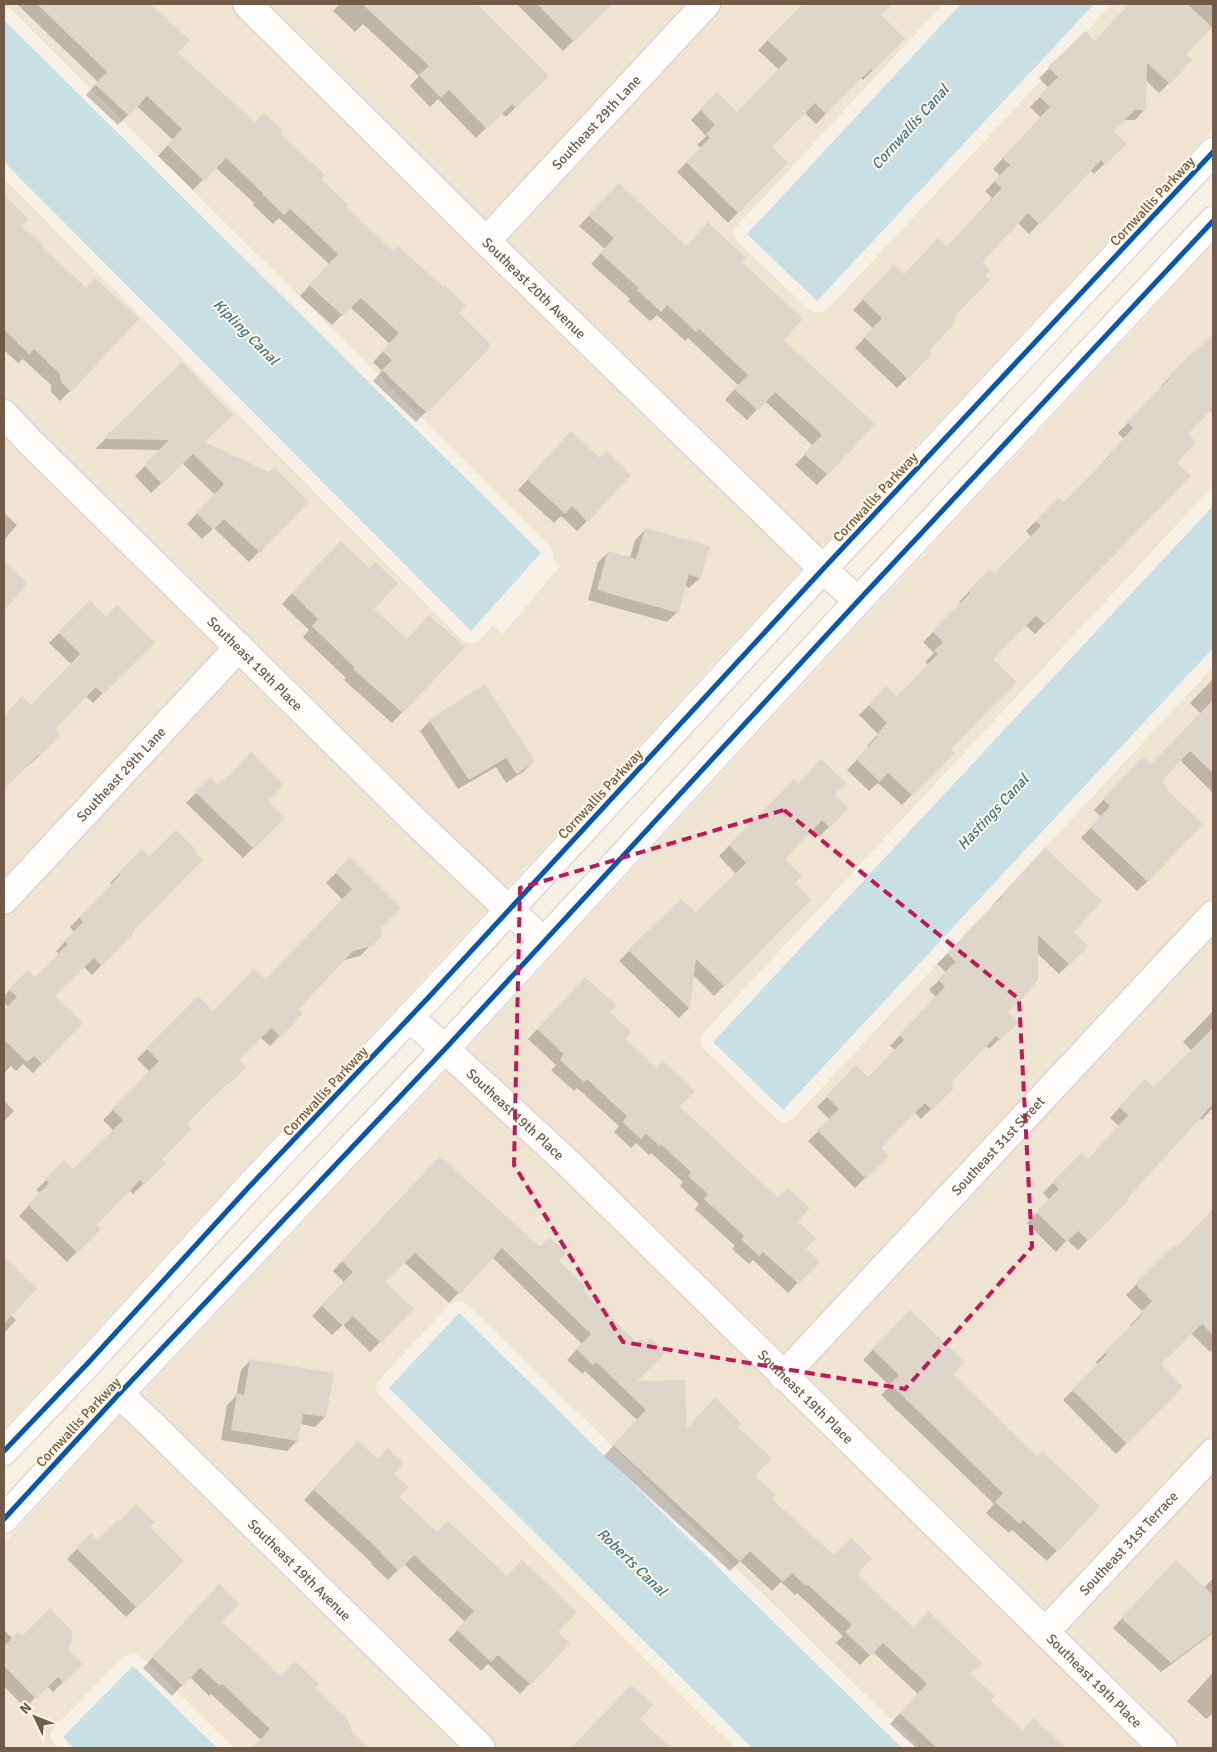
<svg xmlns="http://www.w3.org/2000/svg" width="1217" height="1752" viewBox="0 0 1217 1752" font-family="Signika,sans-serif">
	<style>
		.residential { fill: #efe4d2 }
		.water { fill: #c8dfe4 }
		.shadow { fill: #0003 }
		.building { fill: #dfd6cb }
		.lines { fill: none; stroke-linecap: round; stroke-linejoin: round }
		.street-casing { stroke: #d4cbc0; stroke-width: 30 }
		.secondary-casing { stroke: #d6cdc2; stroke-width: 30 }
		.street { stroke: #fefdfb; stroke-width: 28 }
		.secondary { stroke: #fefdfb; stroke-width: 28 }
		.cycleway-casing { stroke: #fff7e4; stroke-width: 8 }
		.cycleway { stroke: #0057b8; stroke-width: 5 }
		.marked { fill: none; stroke: #c2185b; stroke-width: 4; stroke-dasharray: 10 6; stroke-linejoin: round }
		.labels { text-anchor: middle; stroke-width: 4; stroke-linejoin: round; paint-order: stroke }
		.street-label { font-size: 14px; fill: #715b47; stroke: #fff7e4 }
		.water-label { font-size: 15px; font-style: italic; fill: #44788c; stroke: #fff7e4 }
	</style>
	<rect width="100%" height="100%" fill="#f6f0e5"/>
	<g class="residential">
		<polygon points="5,4 943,4 735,228 734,235 739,243 809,310 816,313 827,310 1112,4 1213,4 1213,129 821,548 415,988 238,1176 77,1352 4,1428 4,179 462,640 470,644 477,642 493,626 503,634 560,566 553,559 553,551 549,544"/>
		<polygon points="1213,244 1213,486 703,1033 700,1040 702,1047 705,1050 775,1118 782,1122 786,1122 793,1119 1213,667 1213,1748 920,1748 468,1305 461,1301 457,1301 450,1304 377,1382 376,1390 381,1397 735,1748 234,1748 142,1657 134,1653 123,1657 51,1731 51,1739 57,1748 4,1748 4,1543 130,1405 447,1070 870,612"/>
	</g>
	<g class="water">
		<polygon points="961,4 1094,4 817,301 747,234"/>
		<polygon points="4,20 541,553 471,631 4,162"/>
		<polygon points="1213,506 1213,648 783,1110 713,1042"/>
		<polygon points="459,1313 902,1748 752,1748 389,1388"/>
		<polygon points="133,1666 217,1748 74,1748 63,1737"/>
	</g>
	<g class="shadow">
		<polygon points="17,4 145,4 159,17 176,53 255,124 279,133 344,208 457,313 488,349 416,422 373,381 382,371 373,362 390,344 350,307 332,325 300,296 329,264 279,218 273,224 253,205 254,203 215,167 193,190 158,156 173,140 137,106 118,125 86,95 98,82"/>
		<polygon points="340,4 475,4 547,76 506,117 501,113 476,138 438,99 430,107 410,86 419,76 363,24 355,32 333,11"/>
		<polygon points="517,4 611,4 563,51"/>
		<polygon points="809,4 890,4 879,15 904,39 863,80 860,78 816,124 804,112 770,147 787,163 728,223 677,172 701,148 697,145 706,136 691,120 717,94 737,113 779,70 758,50 786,22 788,24"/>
		<polygon points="1130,4 1213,4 1213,26 1184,55 1169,83 1159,93 1146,80 1145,109 1135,120 1123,120 1112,131 1125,144 1094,174 1090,170 1029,234 1018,223 981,263 953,317 907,378 897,388 855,348 873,328 853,310 884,277 904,276 947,248 992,198 985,191 1000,176 993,169 1041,118 1030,107 1049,88 1039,78 1085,33 1094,42"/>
		<polygon points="609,194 686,247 740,262 782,340 874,424 817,485 795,465 813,446 765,401 747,420 725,400 738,385 688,338 685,341 657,315 650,321 628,301 630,299 591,264 605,249 579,226"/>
		<polygon points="4,196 27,219 21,226 41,247 70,391 60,401 51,392 51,385 23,359 18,363 4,350"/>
		<polygon points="1213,336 1213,413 1210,410 1186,434 1175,463 1189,476 1035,634 1025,625 991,659 949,749 953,753 902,805 878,783 869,791 847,770 868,748 867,746 878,734 859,715 886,688 896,698 929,665 925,662 934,653 923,642 961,604 959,602 989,571 994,575 1031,537 1026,531 1058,499 1063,504 1101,466 1100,465 1124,439 1118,433 1162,388 1161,386 1184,363 1195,354"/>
		<polygon points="182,364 203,443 307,502 249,562 214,528 202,539 187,524 215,495 182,463 151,493 135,476 161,450 95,449"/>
		<polygon points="561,443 587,521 577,531 561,516 554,523 518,490"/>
		<polygon points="4,513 17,525 4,540"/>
		<polygon points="645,530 700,578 689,588 685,586 677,612 667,622 588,600 598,562 609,552 630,558 635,540"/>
		<polygon points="331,552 373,609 406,640 463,647 392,723 344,680 346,678 303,637 309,630 282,604"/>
		<polygon points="90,602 106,618 153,643 93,703 86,696 53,729 39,756 29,765 27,764 4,788 4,717 22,698 31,706 71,664 49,643"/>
		<polygon points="1213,679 1213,793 1180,760 1160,782 1148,881 1137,891 1081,838 1101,817 1094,810 1133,768 1151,765 1201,714 1190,703"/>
		<polygon points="430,721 534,761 524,771 506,783 496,767 458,789 420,731"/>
		<polygon points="210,779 217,785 266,802 283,818 243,858 186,803"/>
		<polygon points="794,780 798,784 833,795 847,809 819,837 811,830 783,859 793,883 809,900 714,996 693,975 689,1008 679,1018 619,961 681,900 696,914 736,874 719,856"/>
		<polygon points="142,851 130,932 132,934 92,975 83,966 53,996 81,1023 33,1073 23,1064 16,1071 11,1066 4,1073 4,1012 8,1007 4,1002 4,996 28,971 35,978 59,954 56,951 74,932 70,927 112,885 110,883"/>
		<polygon points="350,859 381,926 379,937 360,956 341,961 297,1009 302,1013 270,1046 260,1037 237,1060 244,1067 185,1124 160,1159 164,1163 133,1194 129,1190 95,1225 99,1229 67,1262 19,1216 40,1193 36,1190 64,1162 73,1171 114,1131 103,1120 150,1072 137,1059 198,997 213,1013 264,981 343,900 326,883"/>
		<polygon points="1035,860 1072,932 1069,964 1059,974 1037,953 1007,1012 1017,1022 989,1049 986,1046 950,1083 949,1086 952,1088 921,1119 914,1112 879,1148 887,1156 855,1188 808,1141 830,1120 817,1107 856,1067 868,1079 895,1050 890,1046 936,997 929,990 947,973 937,964 994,907 993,905"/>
		<polygon points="578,986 608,1012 623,1039 678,1107 797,1222 804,1249 818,1262 788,1293 753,1260 749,1264 732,1249 735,1246 695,1209 699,1204 680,1186 683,1182 651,1153 649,1155 636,1143 631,1148 614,1132 619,1126 577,1088 574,1091 551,1070 556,1065 528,1039"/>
		<polygon points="1213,1011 1213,1108 1202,1120 1199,1118 1126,1198 1128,1200 1078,1250 1067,1240 1056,1252 1027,1223 1050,1200 1043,1193 1081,1154 1087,1161 1119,1126 1110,1118 1135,1090 1154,1089 1192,1051 1183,1042"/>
		<polygon points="4,1101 14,1111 4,1121"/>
		<polygon points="430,1167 557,1261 581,1291 635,1383 686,1430 736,1427 753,1476 771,1499 913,1629 970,1674 990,1701 1022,1731 1056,1740 1049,1748 916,1748 890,1724 918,1694 873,1652 860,1665 836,1643 843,1636 797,1593 795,1595 781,1582 772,1591 740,1561 730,1571 604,1456 637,1420 585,1371 583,1374 567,1360 582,1344 492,1257 449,1303 404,1262 384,1282 412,1309 370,1352 343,1325 332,1335 312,1316 344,1282 333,1271"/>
		<polygon points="1213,1211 1213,1349 1210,1352 1191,1333 1159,1365 1181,1387 1116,1454 1063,1400 1098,1365 1096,1362 1132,1327 1130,1325 1143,1312 1126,1295 1174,1246 1176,1249"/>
		<polygon points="4,1259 36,1288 10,1315 16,1320 4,1333"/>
		<polygon points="910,1311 951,1374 1037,1458 1099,1506 1047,1561 1012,1530 1009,1533 986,1513 994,1504 881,1395 890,1386 863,1360"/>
		<polygon points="251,1360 325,1417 315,1427 300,1424 297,1441 287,1451 221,1440 227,1405 236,1396 241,1370"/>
		<polygon points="348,1452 392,1474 398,1497 437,1534 568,1643 520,1694 488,1664 481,1671 448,1640 465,1622 404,1564 388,1580 371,1564 372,1563 304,1500"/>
		<polygon points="149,1527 183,1561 126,1617 67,1559 91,1535 97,1541"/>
		<polygon points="1167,1571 1204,1588 1213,1578 1213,1633 1161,1672 1113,1628"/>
		<polygon points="209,1596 221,1622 281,1678 314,1688 351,1733 361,1743 356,1748 253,1748 261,1740 211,1694 209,1696 190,1677 172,1696 143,1668"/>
		<polygon points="4,1630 13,1639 22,1638 67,1650 81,1664 53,1692 47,1686 25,1708 4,1686"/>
		<polygon points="1213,1673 1213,1716 1212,1714 1206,1719 1187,1701"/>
		<polygon points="621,1697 638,1719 668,1747 667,1748 572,1748"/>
	</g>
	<g class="building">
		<polygon points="37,4 150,4 190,40 178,53 255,122 264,113 283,130 280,133 325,175 321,179 349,205 346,207 393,251 398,246 443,287 445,285 466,306 459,313 490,344 488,347 489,349 427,413 382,370 392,360 382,351 399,333 361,298 343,316 309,285 338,254 290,209 284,215 262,194 263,193 226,158 204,181 167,145 182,129 147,96 129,116 95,84 107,72"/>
		<polygon points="362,4 477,4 549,76 516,108 512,104 487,129 449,90 441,98 419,75 429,66"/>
		<polygon points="537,4 612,4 574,42"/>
		<polygon points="803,4 892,4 881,15 905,39 873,71 871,69 826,114 815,103 772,147 788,163 738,213 686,162 710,138 706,134 715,125 700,109 717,92 737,112 788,59 767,40"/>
		<polygon points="1129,4 1187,4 1212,27 1186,55 1192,60 1170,84 1147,63 1146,110 1135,110 1114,131 1127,144 1105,165 1101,160 1040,225 1028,213 982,262 990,270 985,275 990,280 954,317 954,324 929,351 932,354 908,379 864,337 882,318 862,299 894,265 904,274 938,238 947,246 1002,188 994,181 1010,165 1002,158 1050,107 1039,96 1058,77 1048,67 1085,31 1094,41"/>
		<polygon points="619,183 686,246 708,222 746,258 742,262 803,319 784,340 875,424 828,475 804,454 822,435 775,392 758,411 734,389 748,375 699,329 696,332 667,305 661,312 637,290 639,288 600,253 614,238 588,215"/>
		<polygon points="4,195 29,219 22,226 44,246 42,247 86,288 95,278 139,319 71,392 61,382 60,374 34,349 29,354 4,330"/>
		<polygon points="1213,334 1213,408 1188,434 1196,442 1177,463 1191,476 1046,625 1036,616 993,659 1017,682 951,749 955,753 913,796 888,773 880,782 856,759 877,737 876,735 887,723 868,704 886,686 897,696 938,654 934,651 943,642 932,631 970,593 968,591 989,569 994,573 1041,526 1035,521 1058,497 1064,502 1110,455 1109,454 1133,428 1127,422 1171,377 1170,375 1194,351 1195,352"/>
		<polygon points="182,362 233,415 205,442 269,472 274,467 309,502 260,553 224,519 213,530 196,513 224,484 193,454 162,484 144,465 169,440 103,439"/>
		<polygon points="571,431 600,458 606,451 631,475 588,522 572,506 565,514 527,479"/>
		<polygon points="645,528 710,546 701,578 689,575 678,613 597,590 608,551 636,559"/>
		<polygon points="341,541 369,568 375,562 398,583 374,609 407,639 429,615 465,647 403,713 353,669 355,668 312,626 318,619 291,593"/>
		<polygon points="4,561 28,584 4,610"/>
		<polygon points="90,600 106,617 117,605 155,643 103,694 96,687 55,729 60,735 39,757 38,755 4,790 4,716 22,696 31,705 80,654 58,632"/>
		<polygon points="485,684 535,761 517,774 506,758 469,780 429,720"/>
		<polygon points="1213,700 1213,773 1190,751 1161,782 1169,788 1167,790 1203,824 1148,882 1090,827 1110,806 1103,799 1143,756 1151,764"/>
		<polygon points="251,752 284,785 268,801 285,818 254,849 195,792 210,777 217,784 222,779 224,780"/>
		<polygon points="821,759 846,783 834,795 849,808 830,828 822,820 785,859 802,876 795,883 811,900 725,987 696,959 690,1009 628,950 681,899 696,912 746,863 729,845 794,779 799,783"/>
		<polygon points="176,830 196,850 194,851 203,860 132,932 133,934 102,966 94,958 55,996 83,1023 43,1065 34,1056 27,1062 4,1040 4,1010 17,997 9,989 28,970 35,977 68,944 64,941 83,922 79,917 120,875 118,873 142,849 149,857"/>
		<polygon points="1045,848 1102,901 1074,932 1088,946 1070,965 1038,935 1038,980 1029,990 1030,991 1008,1012 1019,1022 1000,1040 996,1036 951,1083 953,1084 951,1086 954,1088 932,1110 925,1103 881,1148 889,1156 866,1179 817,1130 839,1109 826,1096 856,1065 868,1077 904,1040 899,1035 945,987 938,979 956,962 947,953 1003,896 1002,894"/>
		<polygon points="350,857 401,908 382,927 381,937 372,946 353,951 299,1009 303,1013 281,1037 271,1028 239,1060 246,1067 230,1084 228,1082 187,1124 192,1129 162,1159 166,1163 144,1185 140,1180 97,1225 101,1229 78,1253 28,1205 49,1183 45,1179 64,1160 73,1169 123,1120 112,1109 159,1061 146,1048 198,996 213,1011 254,969 265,979 352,889 335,872"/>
		<polygon points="585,977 616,1005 610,1012 631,1032 625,1039 657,1068 663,1061 695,1091 680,1107 778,1198 788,1188 810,1208 798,1222 816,1238 806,1249 820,1262 799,1284 763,1252 759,1256 741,1239 744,1236 704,1199 708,1194 688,1176 691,1172 661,1144 660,1146 646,1134 641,1139 622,1122 627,1116 587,1079 584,1082 560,1060 564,1054 537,1029"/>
		<polygon points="1213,1028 1213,1104 1128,1198 1129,1200 1089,1241 1078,1231 1067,1242 1036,1212 1059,1189 1052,1182 1081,1153 1088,1159 1128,1115 1119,1107 1145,1079 1154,1087"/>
		<polygon points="440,1156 540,1247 549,1237 566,1253 559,1261 586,1287 583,1291 637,1342 640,1339 646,1343 650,1338 666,1352 638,1381 685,1380 687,1428 715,1397 741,1423 738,1427 772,1458 755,1476 776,1495 772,1499 834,1555 851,1538 872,1558 857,1574 913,1627 928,1611 982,1663 971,1674 995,1696 991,1701 1023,1730 1034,1718 1066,1748 937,1748 899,1713 927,1684 883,1643 871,1656 845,1632 852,1625 807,1584 806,1586 792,1573 783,1582 750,1551 740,1562 613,1445 646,1410 596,1362 593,1365 576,1349 591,1334 502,1248 460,1294 415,1253 385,1282 414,1309 381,1343 353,1316 343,1326 321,1305 353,1272 342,1261"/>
		<polygon points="1213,1209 1213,1335 1202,1324 1161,1364 1183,1387 1127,1444 1072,1390 1107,1354 1105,1351 1141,1316 1139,1314 1152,1301 1135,1284 1174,1245 1176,1247"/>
		<polygon points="4,1257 37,1288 4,1324"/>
		<polygon points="910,1310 965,1362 953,1374 1037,1456 1042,1451 1100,1506 1058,1552 1023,1520 1020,1524 995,1502 1003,1493 890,1384 899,1375 872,1349"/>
		<polygon points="250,1359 334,1373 326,1417 303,1414 298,1441 231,1430 237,1393 244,1395"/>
		<polygon points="358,1441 378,1459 388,1448 404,1463 394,1474 409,1487 399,1497 437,1532 448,1521 507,1576 522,1560 577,1612 558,1632 570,1643 531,1685 498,1655 491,1662 457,1630 474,1611 414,1555 399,1571 380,1553 381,1552 313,1489"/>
		<polygon points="136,1504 155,1523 150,1527 184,1561 137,1608 76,1548 91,1533 97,1540 118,1520 119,1522"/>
		<polygon points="1176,1560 1213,1595 1213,1632 1171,1663 1121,1618"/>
		<polygon points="219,1584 239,1604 222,1622 281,1676 295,1661 319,1684 315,1688 347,1718 352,1732 369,1748 252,1748 270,1729 222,1684 220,1686 200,1668 183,1686 152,1657"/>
		<polygon points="50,1608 73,1632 69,1650 83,1664 64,1683 58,1677 36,1699 4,1666 4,1646 18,1632 22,1636"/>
		<polygon points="631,1685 653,1705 640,1719 671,1748 571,1748"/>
	</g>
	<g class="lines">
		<defs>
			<g id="street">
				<path id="s1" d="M247,4L486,241L823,569"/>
				<path id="s2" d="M486,241L706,4"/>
				<path id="s3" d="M4,414L29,441L417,823L508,909"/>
				<path id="s4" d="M4,900L239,647"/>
				<path id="s5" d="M445,1049L567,1162L1163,1748"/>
				<path id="s6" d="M783,1376L1213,915"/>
				<path id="s7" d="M119,1394L149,1422L481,1748"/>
				<path id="s8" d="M1045,1632L1213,1453"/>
			</g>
			<g id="secondary">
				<polyline points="823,569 858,601"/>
				<polyline points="508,909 544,941"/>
				<polyline points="409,1017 445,1049"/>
				<polyline points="4,1451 88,1363 249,1187 427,999 823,569 1213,152"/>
				<polyline points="4,1519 119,1394 445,1049 858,601 1213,221"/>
			</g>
		</defs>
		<use href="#street" class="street-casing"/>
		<use href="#secondary" class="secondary-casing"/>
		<use href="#street" class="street"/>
		<use href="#secondary" class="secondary"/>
		<defs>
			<g id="cycleway">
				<polyline points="4,1451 88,1363 249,1187 427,999 823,569 1213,152"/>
				<polyline points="4,1519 119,1394 445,1049 858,601 1213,221"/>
			</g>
		</defs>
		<use href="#cycleway" class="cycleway-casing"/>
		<use href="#cycleway" class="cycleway"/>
	</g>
	<path class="marked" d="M784,810L1019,999L1032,1247L905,1389L623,1342L514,1165L520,888Z"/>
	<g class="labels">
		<g class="street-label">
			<text dy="5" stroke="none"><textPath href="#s2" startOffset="162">Southeast 29th Lane</textPath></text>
			<text transform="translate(1152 201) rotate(-47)" y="5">Cornwallis Parkway</text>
			<text dy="5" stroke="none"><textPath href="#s1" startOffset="404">Southeast 20th Avenue</textPath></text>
			<text transform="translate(875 497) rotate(-47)" y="5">Cornwallis Parkway</text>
			<text dy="5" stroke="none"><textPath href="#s3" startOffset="354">Southeast 19th Place</textPath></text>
			<text dy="5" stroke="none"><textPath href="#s4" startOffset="172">Southeast 29th Lane</textPath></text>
			<text transform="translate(600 794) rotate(-47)" y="5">Cornwallis Parkway</text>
			<text transform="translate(325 1091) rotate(-47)" y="5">Cornwallis Parkway</text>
			<text dy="5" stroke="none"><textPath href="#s5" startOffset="96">Southeast 19th Place</textPath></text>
			<text dy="5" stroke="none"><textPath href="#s6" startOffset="315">Southeast 31st Street</textPath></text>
			<text dy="5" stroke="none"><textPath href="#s5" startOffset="501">Southeast 19th Place</textPath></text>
			<text transform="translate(78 1422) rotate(-47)" y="5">Cornwallis Parkway</text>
			<text dy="5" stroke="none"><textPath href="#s8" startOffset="122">Southeast 31st Terrace</textPath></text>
			<text dy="5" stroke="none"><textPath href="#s7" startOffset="252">Southeast 19th Avenue</textPath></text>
			<text dy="5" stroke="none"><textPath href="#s5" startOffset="906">Southeast 19th Place</textPath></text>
		</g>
		<g class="water-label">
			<text transform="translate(910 127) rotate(-48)" y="5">Cornwallis Canal</text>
			<text transform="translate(246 332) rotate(45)" y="5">Kipling Canal</text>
			<text transform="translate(993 812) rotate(-47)" y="5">Hastings Canal</text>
			<text transform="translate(632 1562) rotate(44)" y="5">Roberts Canal</text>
		</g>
	</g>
	<rect width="1217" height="1752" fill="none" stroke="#715b47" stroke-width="10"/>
	<g transform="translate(35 1717) rotate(313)" stroke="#fff7e4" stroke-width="4" paint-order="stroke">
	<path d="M0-4L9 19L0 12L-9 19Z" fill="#715b47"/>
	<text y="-8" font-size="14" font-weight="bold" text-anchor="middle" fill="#715b47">N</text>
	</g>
</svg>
